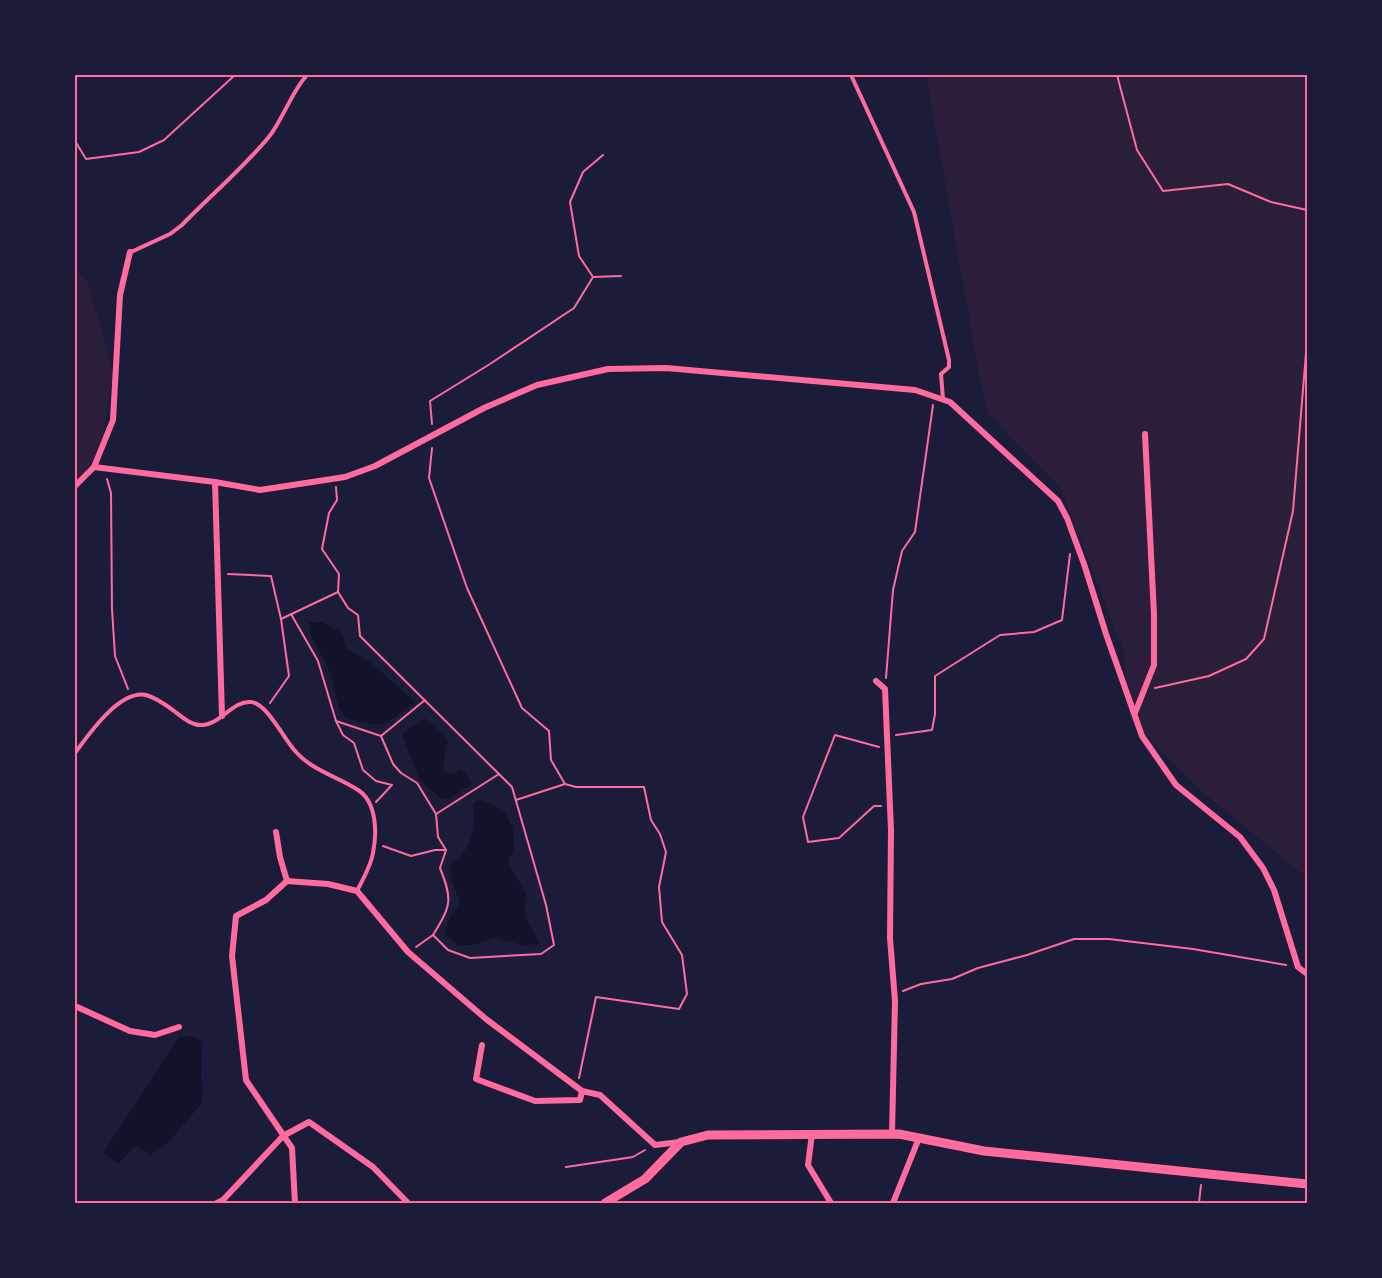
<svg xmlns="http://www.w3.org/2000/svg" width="1382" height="1278" viewBox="0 0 1382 1278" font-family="Mulish,sans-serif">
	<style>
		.green { fill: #2a1e3b }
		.water { fill: #12122b }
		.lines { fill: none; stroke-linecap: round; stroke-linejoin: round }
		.path { stroke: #ff6b9d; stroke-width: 2 }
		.service { stroke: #ff6b9d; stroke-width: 4 }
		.minor { stroke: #ff6b9d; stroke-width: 6 }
		.tertiary { stroke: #ff6b9d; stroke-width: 9 }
		.neatline { fill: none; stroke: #ff6b9d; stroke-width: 2 }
	</style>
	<rect width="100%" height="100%" fill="#1b1b3a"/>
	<g class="green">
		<polygon points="926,75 1307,75 1307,878 1198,788 1129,718 1124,653 1061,489 988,413 979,375"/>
		<polygon points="75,270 88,283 113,370 99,467 75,484"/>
	</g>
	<g class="water">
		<polygon points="309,622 322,622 342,633 346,648 371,663 415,702 388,722 376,725 346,718 340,710 328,667 311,636"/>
		<polygon points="425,718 448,740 444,757 443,771 451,774 462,769 472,784 449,799 441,799 419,779 402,734"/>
		<path d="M480,799L503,810L513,828L514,848L508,862L527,896C521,919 530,924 540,944L522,945L495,938L473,945H459L444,933L451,916L460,902L450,876L449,866C470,855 476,826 473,804Z"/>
		<polygon points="193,1036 202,1042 201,1077 203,1088 201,1104 168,1143 152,1154 135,1146 118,1164 103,1153 179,1037"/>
	</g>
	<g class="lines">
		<g class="path">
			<polyline points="1117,75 1137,150 1163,191 1228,184 1271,202 1307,210"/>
			<polyline points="75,141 86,159 139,152 164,140 235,75"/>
			<polyline points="593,277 621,276"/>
			<polyline points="432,424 430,401 490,364 574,308 593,277 579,256 570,202 583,172 603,155"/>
			<polyline points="432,448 429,478 467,588 522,708 549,731 551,760 565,784 576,787 644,787 651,820 660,834 666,852 659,887 662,922 682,955 687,994 679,1009 596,997 579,1078"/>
			<polyline points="107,479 111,493 112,609 115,656 128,689"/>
			<polyline points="228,574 271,576 281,619 289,676 270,703"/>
			<path d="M291,614L318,661L336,721L381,736L393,764L401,773L417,783L436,814L438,837L446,850L440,868C453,900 451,906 433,935L448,950L470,958L541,954L554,945L546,905L512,787L360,636L358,615L348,608L338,592"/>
			<polyline points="281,619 338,592 339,574 322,549 329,513 337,500 336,487"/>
			<polyline points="886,678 893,590 902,551 915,532 933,405"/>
			<polyline points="1155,688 1209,676 1246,659 1264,639 1293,511 1307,341"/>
			<polyline points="336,721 343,735 354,743 363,770 376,781 392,785 376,802"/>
			<polyline points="896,735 932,730 935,714 935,676 1000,635 1034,632 1062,620 1070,554"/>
			<polyline points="381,736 425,700"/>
			<polyline points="879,747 835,735 803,817 808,842 839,838 874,806 881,806"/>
			<polyline points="516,800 565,784"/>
			<polyline points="436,814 499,774"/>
			<polyline points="383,846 411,856 435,850 446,850"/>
			<polyline points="416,947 433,935"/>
			<polyline points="903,991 921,984 952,979 978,968 1027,955 1074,939 1109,939 1193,949 1286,965"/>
			<polyline points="566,1167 633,1157 645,1150"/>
			<polyline points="1199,1203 1201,1185"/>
		</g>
		<g class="service">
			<polyline points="851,75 914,212 949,360 949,367 941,374 943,399"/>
			<path d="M131,252L170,234L182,225C209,197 243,168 268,138C284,118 290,94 307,75"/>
			<path d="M75,753C89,734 119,690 146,695C157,698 166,705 174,711C182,717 192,726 202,725C220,725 233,700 251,702C268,704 284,740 296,752C312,770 338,777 358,790C377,802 377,833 373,853C371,866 363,879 357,891"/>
		</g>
		<g class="minor">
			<polyline points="94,467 215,482 260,490 345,477 375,466 484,408 537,385 608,369 666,368 915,390 950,402 1058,501 1067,518 1084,564 1106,634 1142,736 1176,785 1240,837 1263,868 1274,890 1298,967 1307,974"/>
			<polyline points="215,482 222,716"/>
			<polyline points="75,486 94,467 113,420 120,295 130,252"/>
			<polyline points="876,681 885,689 891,830 890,938 895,1001 892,1134"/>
			<polyline points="1135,713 1154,665 1154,614 1145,434"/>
			<polyline points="276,832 280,857 287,881"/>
			<polyline points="75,1006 130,1031 155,1035 179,1027"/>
			<polyline points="482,1045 476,1079 535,1101 580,1100 582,1091"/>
			<polyline points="812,1134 808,1165 831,1203"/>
			<polyline points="217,1203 223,1200 283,1136 309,1122 373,1167 408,1203"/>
			<polyline points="295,1203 292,1148 246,1080 232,956 236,916 266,900 287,881 328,884 357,891 408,952 486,1019 582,1091 600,1095 655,1145 680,1142"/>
			<polyline points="893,1203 919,1138"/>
		</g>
		<polyline class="tertiary" points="605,1203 645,1179 681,1142 708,1135 899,1134 984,1151 1307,1184"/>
	</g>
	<rect width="1382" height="1278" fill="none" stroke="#1b1b3a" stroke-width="153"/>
	<rect x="76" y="76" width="1230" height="1126" class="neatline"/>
</svg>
